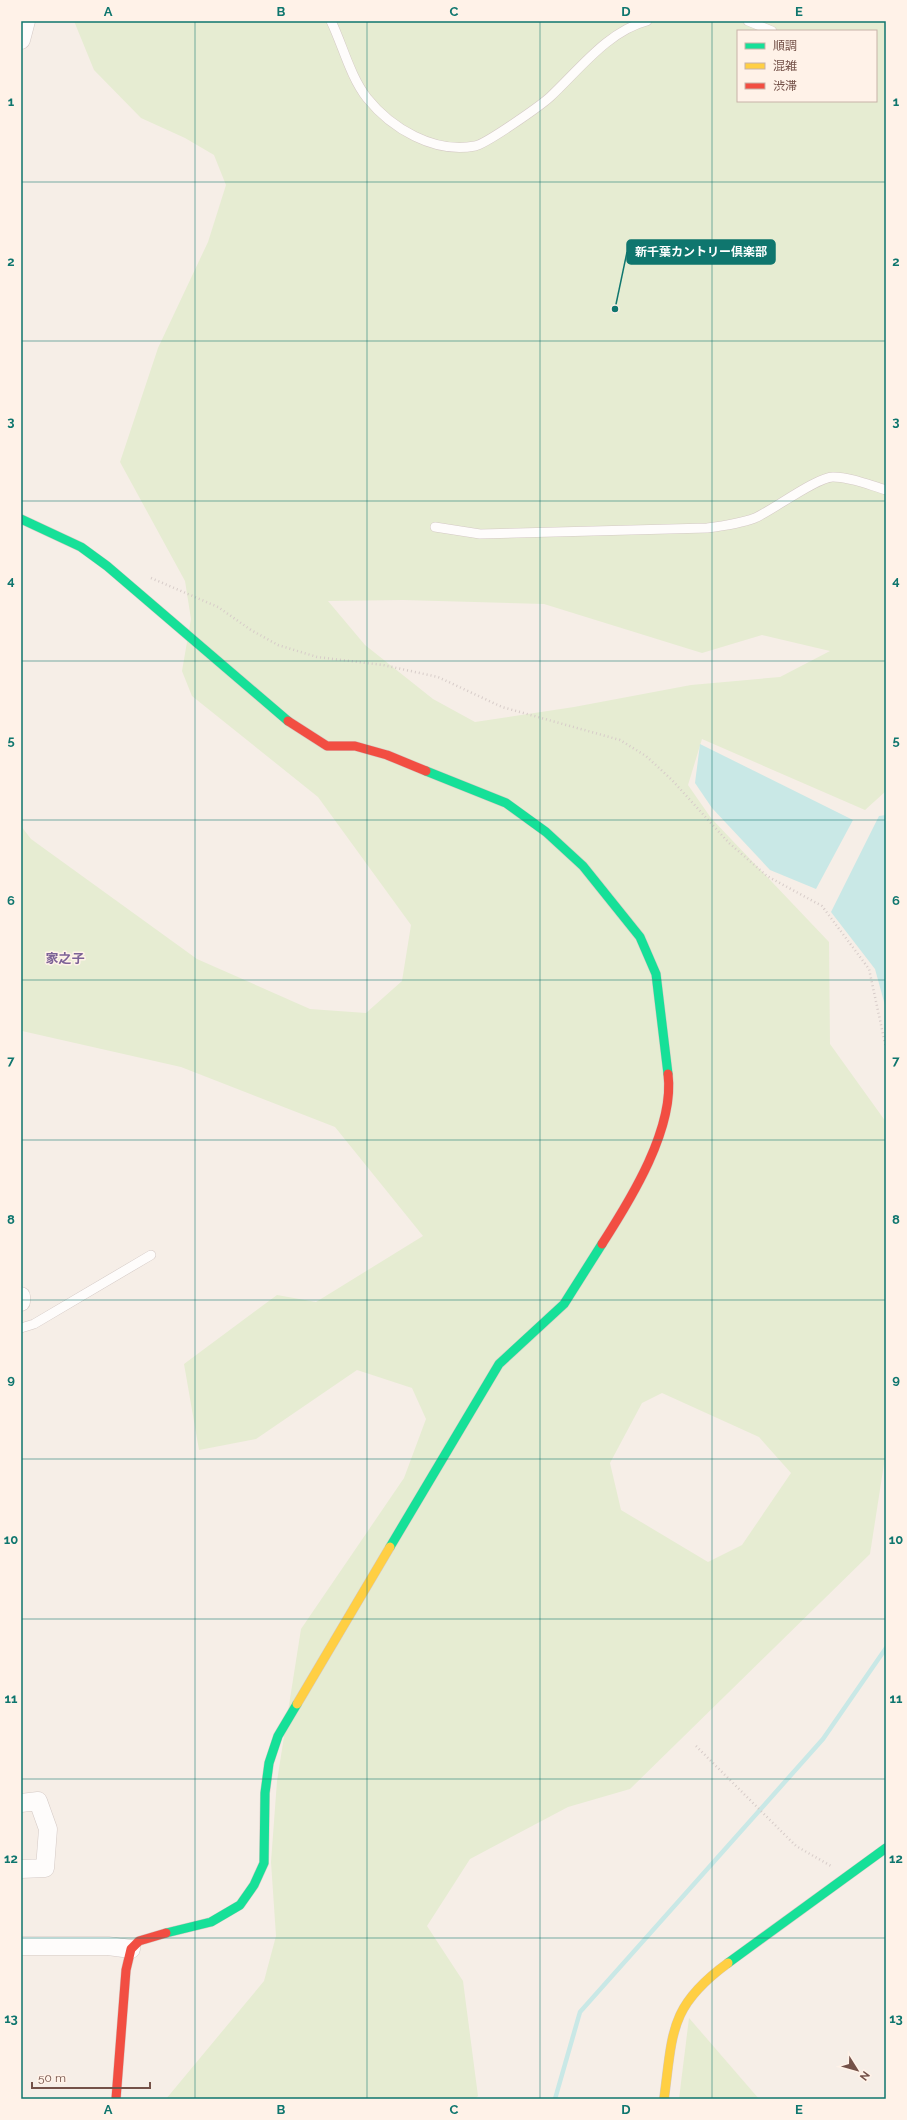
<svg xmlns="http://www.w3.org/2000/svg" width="907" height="2120" viewBox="0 0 907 2120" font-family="Raleway,'Noto Sans JP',sans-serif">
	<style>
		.green { fill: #e6ecd2; fill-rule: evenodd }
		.water { fill: #c9e8e6 }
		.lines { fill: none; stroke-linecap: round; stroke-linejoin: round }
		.stream { stroke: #c9e8e6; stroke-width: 4.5 }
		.lane-casing { stroke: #d4c9c5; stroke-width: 10 }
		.street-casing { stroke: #d4c9c5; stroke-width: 19 }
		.fast-casing { stroke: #d4c9c4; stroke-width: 10 }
		.slow-casing { stroke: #d4c9c4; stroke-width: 10 }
		.jam-casing { stroke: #d4c9c4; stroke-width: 10 }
		.path { stroke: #d7ccc9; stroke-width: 2.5; stroke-dasharray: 1 3; stroke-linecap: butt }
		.lane { stroke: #fefcfb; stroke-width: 9 }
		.street { stroke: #fefcfb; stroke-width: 18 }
		.fast { stroke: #16e098; stroke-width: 9 }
		.slow { stroke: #ffcf43; stroke-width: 9 }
		.jam { stroke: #f24e42; stroke-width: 9 }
		.grid { fill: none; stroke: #0f766e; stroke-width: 1; stroke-opacity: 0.55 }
		.labels { text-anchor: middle; stroke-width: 3; stroke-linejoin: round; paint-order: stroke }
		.quarter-label { font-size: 13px; font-weight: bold; fill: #7d6397; stroke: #fff2e8 }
		.leader { fill: none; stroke: #0f766e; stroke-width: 1.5 }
		.callout-dot { fill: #0f766e; stroke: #fff2e8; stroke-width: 1.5 }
		.callout { fill: #0f766e; stroke: #0f766e; stroke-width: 1.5 }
		.callout-label { font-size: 12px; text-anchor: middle; font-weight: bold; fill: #fff }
		.neatline { fill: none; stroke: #0f766e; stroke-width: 1.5 }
		.grid-label { font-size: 13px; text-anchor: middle; font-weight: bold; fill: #0f766e }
	</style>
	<rect width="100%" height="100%" fill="#f6eee7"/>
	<g class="green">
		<path d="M74,21H886V791L865,810L702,739L688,785L711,818L829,942L830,1044L886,1122V1451L870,1554L630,1789L568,1807L470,1859L427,1926L463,1981L478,2096L475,2099H166L264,1981L276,1936L271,1862L277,1781L301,1629L404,1478L426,1419L412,1388L357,1370L256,1439L199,1450L184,1364L277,1295L316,1302L423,1236L335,1127L181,1067L22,1031L21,826L31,839L197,959L310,1009L366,1013L402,981L411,925L318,797L192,696L182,671L191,619L185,581L120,462L158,348L208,242L226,185L214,155L185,138L141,118L94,70ZM738,31H876V101H738ZM403,600L544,604L702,653L762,635L830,651L780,677L691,685L574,707L475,722L433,699L365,645L328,601ZM662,1393L759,1437L791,1473L742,1545L708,1562L621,1510L610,1463L642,1403Z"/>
		<polygon points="689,2018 759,2099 679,2099"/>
	</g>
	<g class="water">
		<polygon points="700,744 853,820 816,889 770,870 712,808 695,783"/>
		<polygon points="886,815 886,1009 875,969 831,912 879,816"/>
	</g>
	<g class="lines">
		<polyline class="stream" points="555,2099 580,2012 823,1739 886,1648"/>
		<defs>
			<g id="lane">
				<path d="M331,21C343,46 350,76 367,98C391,128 434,154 475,146C486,144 540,106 550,97C579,70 608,31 647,21"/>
				<polyline points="748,21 772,31"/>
				<path d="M435,527L480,534L707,528C723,526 739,524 755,518C773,510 817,477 833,477C851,477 869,485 886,490"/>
				<polyline points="21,1328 34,1324 151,1255"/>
			</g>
			<g id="street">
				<polyline points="21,40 26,21"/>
				<polyline points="21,1296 21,1302"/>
				<polyline points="21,1803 38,1801 48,1829 45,1868 21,1869"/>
				<polyline points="21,1946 108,1946 131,1949"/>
			</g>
			<g id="fast">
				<polyline points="21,519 81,547 107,566 288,721"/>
				<polyline points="426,771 506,803 546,832 583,866 640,937 656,974 668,1074"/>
				<polyline points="390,1547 499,1364 564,1304 602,1244"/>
				<polyline points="166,1933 211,1922 240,1905 254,1885 264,1863 265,1793 269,1763 278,1736 297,1704"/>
				<polyline points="728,1963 886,1848"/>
			</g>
			<g id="slow">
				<polyline points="297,1704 390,1547"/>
				<path d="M664,2099C673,2032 669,2006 728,1963"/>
			</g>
			<g id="jam">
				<polyline points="288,721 327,746 355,746 387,755 426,771"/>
				<path d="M602,1244C631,1199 675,1128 668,1074"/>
				<polyline points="116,2099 126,1970 131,1949 139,1941 166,1933"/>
			</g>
		</defs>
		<use href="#lane" class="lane-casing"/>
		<use href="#street" class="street-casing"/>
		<use href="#fast" class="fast-casing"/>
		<use href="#slow" class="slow-casing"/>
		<use href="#jam" class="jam-casing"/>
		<g class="path">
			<polyline points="151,578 218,607 251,630 278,645 317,657 383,665 438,677 502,707 620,740 646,756 672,780 729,843 767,876 822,906 869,969 886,1048"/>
			<polyline points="696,1746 796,1846 831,1866"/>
		</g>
		<use href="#lane" class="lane"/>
		<use href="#street" class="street"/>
		<use href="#fast" class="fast"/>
		<use href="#slow" class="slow"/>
		<use href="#jam" class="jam"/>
	</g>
	<path class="grid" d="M195,21V2099M367,21V2099M540,21V2099M712,21V2099M21,182H886M21,341H886M21,501H886M21,661H886M21,820H886M21,980H886M21,1140H886M21,1300H886M21,1459H886M21,1619H886M21,1779H886M21,1938H886"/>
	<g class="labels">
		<g class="quarter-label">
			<text x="65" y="963">家之子</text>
		</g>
	</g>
	<path class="leader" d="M615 309L627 252"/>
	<circle class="callout-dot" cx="615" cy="309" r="4"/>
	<rect class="callout" x="627" y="240" width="148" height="24" rx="4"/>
	<g class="callout-label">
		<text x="701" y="256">新千葉カントリー倶楽部</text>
	</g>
	<rect width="907" height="2120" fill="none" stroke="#fff2e8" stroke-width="44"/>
	<rect x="737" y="30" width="140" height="72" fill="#fff2e8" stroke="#c7b2a8"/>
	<rect x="745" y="43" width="20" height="6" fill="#16e098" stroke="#c7b2a8"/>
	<text x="773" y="50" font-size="12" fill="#745148">順調</text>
	<rect x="745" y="63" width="20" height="6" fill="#ffcf43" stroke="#c7b2a8"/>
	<text x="773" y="70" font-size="12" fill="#745148">混雑</text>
	<rect x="745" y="83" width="20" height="6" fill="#f24e42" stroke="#c7b2a8"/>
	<text x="773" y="90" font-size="12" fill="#745148">渋滞</text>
	<g transform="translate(857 2070) rotate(127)" stroke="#fff2e8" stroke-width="3" paint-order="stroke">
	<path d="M0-3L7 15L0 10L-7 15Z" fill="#745148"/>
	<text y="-6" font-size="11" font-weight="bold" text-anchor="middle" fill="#745148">N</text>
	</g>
	<path d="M32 2082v6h118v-6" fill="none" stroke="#745148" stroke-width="2"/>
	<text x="38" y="2082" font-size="12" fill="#745148" stroke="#fff2e8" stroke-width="3" paint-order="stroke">50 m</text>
	<rect x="22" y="22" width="863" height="2076" class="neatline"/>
	<g class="grid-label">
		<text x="108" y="16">A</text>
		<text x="281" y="16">B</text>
		<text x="454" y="16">C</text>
		<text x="626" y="16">D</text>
		<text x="799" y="16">E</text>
		<text x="11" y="106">1</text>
		<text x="896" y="106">1</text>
		<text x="11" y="266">2</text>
		<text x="896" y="266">2</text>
		<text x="11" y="426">3</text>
		<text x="896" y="426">3</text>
		<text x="11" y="585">4</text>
		<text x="896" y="585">4</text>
		<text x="11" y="745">5</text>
		<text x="896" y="745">5</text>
		<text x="11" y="905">6</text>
		<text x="896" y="905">6</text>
		<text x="11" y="1065">7</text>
		<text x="896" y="1065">7</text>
		<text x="11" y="1224">8</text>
		<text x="896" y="1224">8</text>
		<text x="11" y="1384">9</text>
		<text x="896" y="1384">9</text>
		<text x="11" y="1544">10</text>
		<text x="896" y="1544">10</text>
		<text x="11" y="1703">11</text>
		<text x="896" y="1703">11</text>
		<text x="11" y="1863">12</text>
		<text x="896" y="1863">12</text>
		<text x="11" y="2023">13</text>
		<text x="896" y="2023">13</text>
		<text x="108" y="2114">A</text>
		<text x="281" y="2114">B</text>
		<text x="454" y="2114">C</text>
		<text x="626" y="2114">D</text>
		<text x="799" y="2114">E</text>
	</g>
</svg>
